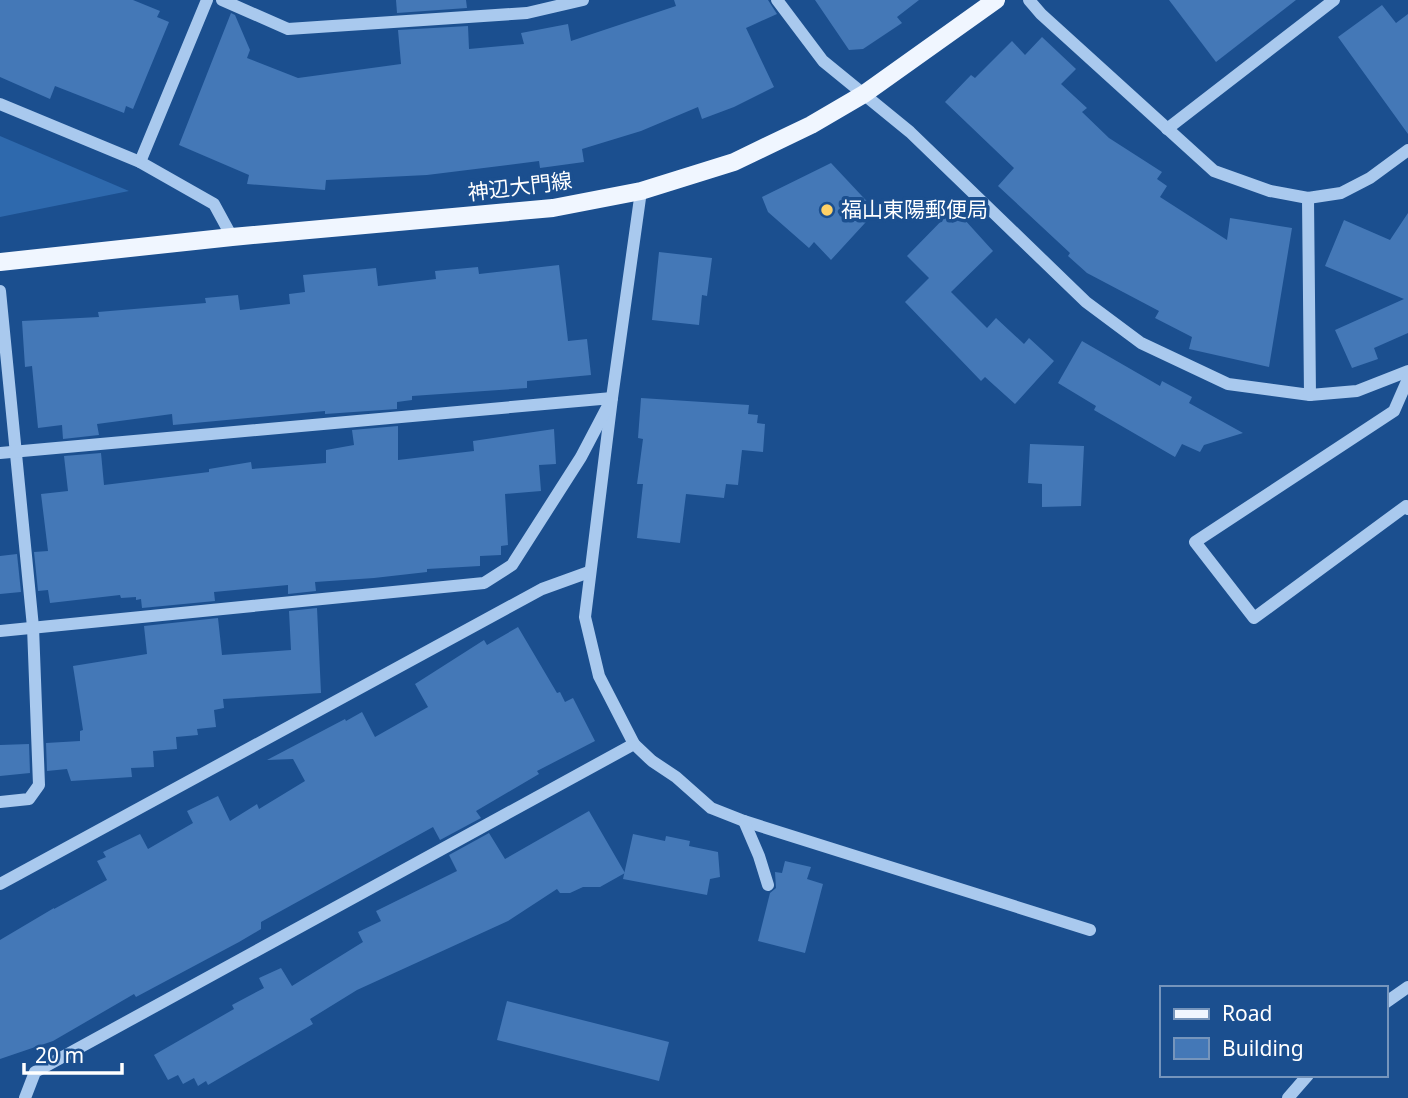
<svg xmlns="http://www.w3.org/2000/svg" width="1408" height="1098" viewBox="0 0 1408 1098" font-family="'Noto Sans','Noto Sans JP',sans-serif">
	<style>
		.green { fill: #2e69ad }
		.building { fill: #4478b7 }
		.lines { fill: none; stroke-linecap: round; stroke-linejoin: round }
		.minor { stroke: #a9c9ee; stroke-width: 12 }
		.major { stroke: #f0f6ff; stroke-width: 18 }
		.poi-dot { fill: #ffd166; stroke: #1b4f8f; stroke-width: 2.5 }
		.labels { text-anchor: middle; stroke-width: 7; stroke-linejoin: round; paint-order: stroke }
		.street-label { font-size: 21px; fill: #fff; stroke: #1b4f8f }
		.poi-label { font-size: 21px; fill: #fff; stroke: #1b4f8f; text-anchor: start }
	</style>
	<rect width="100%" height="100%" fill="#1b4f8f"/>
	<polygon class="green" points="0,136 129,191 0,217"/>
	<g class="building">
		<polygon points="0,0 133,0 160,11 157,17 169,22 133,109 126,106 124,113 55,86 50,99 0,77"/>
		<polygon points="396,0 466,0 467,8 397,13"/>
		<polygon points="674,0 768,0 777,14 746,28 774,87 734,107 702,119 698,107 641,131 582,149 584,162 540,168 539,161 427,175 326,180 325,190 247,184 249,175 179,145 231,13 235,15 250,50 247,58 298,78 401,64 398,30 468,26 469,49 524,44 521,33 568,24 571,41 676,6"/>
		<polygon points="815,0 919,0 897,17 902,23 863,49 849,50"/>
		<polygon points="1169,0 1296,0 1216,62"/>
		<polygon points="1382,5 1396,23 1408,14 1408,134 1338,37"/>
		<polygon points="1042,37 1076,69 1061,84 1087,108 1082,112 1109,138 1162,172 1157,179 1167,186 1160,197 1227,240 1230,218 1292,228 1269,367 1189,349 1192,337 1155,318 1159,311 1087,273 1068,256 1070,253 998,186 1014,168 945,102 971,75 975,78 1012,41 1025,55"/>
		<polygon points="831,163 876,211 831,260 814,242 809,248 768,212 762,197"/>
		<polygon points="954,208 993,251 951,292 987,328 996,318 1024,344 1029,338 1054,361 1015,404 985,377 981,381 905,302 929,278 907,256"/>
		<polygon points="1408,213 1408,333 1374,348 1378,359 1352,368 1335,330 1404,299 1325,266 1344,220 1390,240"/>
		<polygon points="659,252 712,258 707,296 702,295 699,325 652,320"/>
		<polygon points="559,265 568,341 587,339 591,375 527,381 527,388 412,396 412,400 397,402 397,409 325,414 325,411 173,425 172,414 97,424 99,435 63,439 62,425 38,428 32,366 25,367 22,321 99,317 98,312 206,303 205,298 238,295 240,310 290,304 289,294 305,292 303,275 376,268 378,286 436,279 435,271 478,267 479,274"/>
		<polygon points="1082,341 1160,386 1162,381 1192,397 1189,403 1243,433 1204,445 1200,452 1182,444 1175,457 1094,410 1096,406 1058,383"/>
		<polygon points="641,398 749,405 748,414 758,415 757,423 765,424 763,452 742,450 738,485 726,484 724,498 686,494 680,543 637,538 643,484 637,484 643,439 638,438"/>
		<polygon points="398,426 398,460 474,451 473,441 554,429 556,464 539,465 541,491 505,494 508,545 501,546 501,555 480,556 480,566 427,569 427,572 374,578 315,582 316,591 288,594 288,585 214,592 215,601 142,608 141,599 136,600 136,597 121,598 120,595 50,603 48,590 38,591 34,552 48,551 41,494 68,491 64,456 101,453 104,485 209,472 209,469 251,462 252,469 326,463 326,450 354,445 352,430"/>
		<polygon points="1030,444 1084,446 1081,506 1042,507 1042,484 1028,483"/>
		<polygon points="17,554 21,592 0,594 0,556"/>
		<polygon points="317,608 321,693 223,699 224,708 214,710 216,727 197,729 198,735 176,737 177,749 153,751 154,767 131,768 132,777 71,781 67,769 47,771 46,743 80,741 80,731 83,730 73,666 147,654 144,626 218,618 222,655 291,650 289,611"/>
		<polygon points="518,627 557,693 560,692 565,702 573,698 595,741 537,771 539,774 476,811 481,818 440,840 433,827 261,922 261,929 239,942 136,997 134,994 53,1041 0,1059 0,940 54,908 54,909 107,880 97,861 106,857 103,852 140,834 148,849 193,823 187,811 218,796 230,821 257,804 259,809 305,781 293,759 267,760 345,719 346,721 362,712 375,737 428,707 415,684 484,640 487,645"/>
		<polygon points="29,744 30,773 0,776 0,745"/>
		<polygon points="589,811 625,873 600,887 583,887 570,893 560,893 557,889 508,921 357,990 310,1019 313,1024 208,1085 206,1081 198,1086 194,1078 183,1084 178,1075 168,1080 154,1055 234,1009 232,1005 264,988 259,978 281,968 292,986 363,942 358,932 381,921 376,911 457,871 449,855 489,833 505,859"/>
		<polygon points="633,834 665,841 666,836 690,841 689,846 718,852 720,877 710,879 707,895 623,879"/>
		<polygon points="785,861 811,867 807,879 823,884 805,953 758,941 770,893 776,888 775,872 782,873"/>
		<polygon points="507,1001 669,1042 659,1081 497,1040"/>
	</g>
	<g class="lines">
		<g class="minor">
			<polyline points="222,0 288,29 527,13 583,0"/>
			<polyline points="777,0 823,61 910,132 1086,302 1141,343 1228,384 1310,395 1357,391 1408,371"/>
			<polyline points="1029,0 1041,14 1214,171 1270,191 1308,198 1341,193 1370,178 1408,150"/>
			<polyline points="0,104 140,162 214,204 232,237"/>
			<polyline points="1167,129 1334,0"/>
			<polyline points="140,162 207,0"/>
			<polyline points="1308,198 1310,395"/>
			<polyline points="0,291 33,627 39,785 29,799 0,802"/>
			<polyline points="1408,379 1394,411 1195,542 1254,618 1406,506 1408,509"/>
			<polyline points="0,453 612,398 585,617 599,676 634,744 652,761 676,777 711,808 744,821 1090,930"/>
			<polyline points="0,631 484,583 512,565 581,457 612,398 641,191"/>
			<polyline points="744,821 759,856 768,885"/>
			<polyline points="0,884 542,589 589,572"/>
			<polyline points="1385,1003 1408,987"/>
			<polyline points="25,1098 35,1072 634,744"/>
			<polyline points="1288,1098 1308,1075"/>
		</g>
		<polyline class="major" points="0,262 232,237 553,208 641,191 734,162 811,125 864,94 996,0"/>
	</g>
	<circle class="poi-dot" cx="827" cy="210" r="7"/>
	<g class="labels">
		<g class="street-label">
			<text transform="translate(520 187) rotate(-7)" y="7">神辺大門線</text>
		</g>
		<g class="poi-label">
			<text x="841" y="217">福山東陽郵便局</text>
		</g>
	</g>
	<rect x="1160" y="986" width="228" height="91" fill="#1b4f8f" stroke="#7695bc" stroke-width="2"/>
	<rect x="1174" y="1009" width="35" height="10" fill="#f0f6ff" stroke="#7695bc" stroke-width="2"/>
	<text x="1222" y="1021" font-size="21" fill="#ffffff">Road</text>
	<rect x="1174" y="1038" width="35" height="21" fill="#4478b7" stroke="#7695bc" stroke-width="2"/>
	<text x="1222" y="1056" font-size="21" fill="#ffffff">Building</text>
	<path d="M24 1063v10h98v-10" fill="none" stroke="#ffffff" stroke-width="3.5"/>
	<text x="35" y="1063" font-size="21" fill="#ffffff" stroke="#1b4f8f" stroke-width="5" paint-order="stroke">20 m</text>
</svg>
